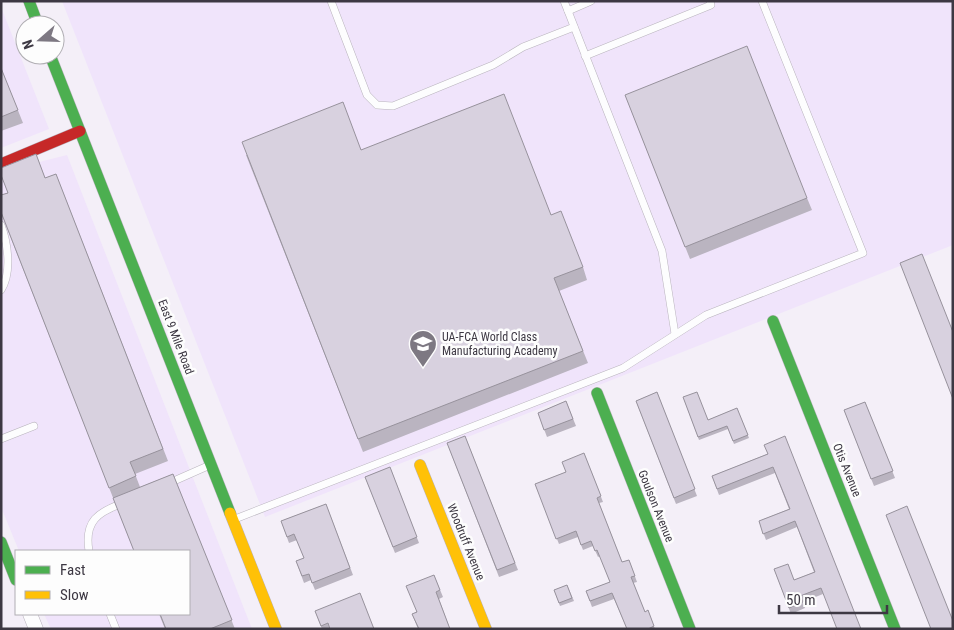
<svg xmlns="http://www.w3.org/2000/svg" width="954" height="630" viewBox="0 0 954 630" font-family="'Roboto Condensed',sans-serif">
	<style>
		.built { fill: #f0e4fb }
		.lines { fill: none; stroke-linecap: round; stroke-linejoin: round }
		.lane-casing { stroke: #b9b4bd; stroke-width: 8 }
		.street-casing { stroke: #b9b4bd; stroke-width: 15 }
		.fast-casing { stroke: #b9b4bd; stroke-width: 12 }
		.slow-casing { stroke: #b9b4bd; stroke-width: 12 }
		.jam-casing { stroke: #b9b4bd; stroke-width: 12 }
		.lane { stroke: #fdfdfe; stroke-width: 7 }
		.street { stroke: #fdfdfe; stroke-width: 14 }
		.fast { stroke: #4caf50; stroke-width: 11 }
		.slow { stroke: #ffc107; stroke-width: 11 }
		.jam { stroke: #c62828; stroke-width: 11 }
		.wall { fill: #bab4c0 }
		.building { fill: #d8d1df; stroke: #97929c }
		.labels { text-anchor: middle; stroke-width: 5; stroke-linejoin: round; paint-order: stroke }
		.street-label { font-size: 12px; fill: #3d3843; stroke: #fdfdfd }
		.poi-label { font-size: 12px; fill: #3d3843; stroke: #fdfdfd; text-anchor: start }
	</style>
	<rect width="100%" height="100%" fill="#f4eff8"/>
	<g class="built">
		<polygon points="62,1 953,1 953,245 265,517"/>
		<polygon points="1,7 49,129 1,148"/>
		<polygon points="67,155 252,629 51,629 44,614 189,614 189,551 19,551 1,507 1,178 43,161"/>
	</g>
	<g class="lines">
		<defs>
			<g id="lane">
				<polyline points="331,1 367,95 377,105 393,106 493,65 523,47 574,27"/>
				<polyline points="564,1 568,11 591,1"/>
				<polyline points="568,11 662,251 675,334"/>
				<polyline points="585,56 711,5 710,1"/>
				<path d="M1,225C8,243 12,273 1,290"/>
				<polyline points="1,439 34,426"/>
				<polyline points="167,484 210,465"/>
				<polyline points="235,519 623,368 706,315 863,253 762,1"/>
				<path d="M89,551C84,521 98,512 123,503"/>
				<polyline points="110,614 116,629"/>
			</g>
			<polyline id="street" points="30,614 36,629"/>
			<g id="fast">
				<polyline points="29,1 38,25"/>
				<polyline points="50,55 230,513"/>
				<polyline points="773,321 895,629"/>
				<polyline points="597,393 690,629"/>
				<polyline points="1,542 16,580"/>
			</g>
			<g id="slow">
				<polyline points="420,465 486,629"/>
				<polyline points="230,513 276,629"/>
			</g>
			<polyline id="jam" points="1,164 80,131"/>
		</defs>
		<use href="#lane" class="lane-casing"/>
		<use href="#street" class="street-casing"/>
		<use href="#fast" class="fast-casing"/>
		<use href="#slow" class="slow-casing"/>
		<use href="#jam" class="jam-casing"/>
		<use href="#lane" class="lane"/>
		<use href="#street" class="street"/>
		<use href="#fast" class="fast"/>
		<use href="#slow" class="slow"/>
		<use href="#jam" class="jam"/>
	</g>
	<g class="wall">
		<polygon points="1,68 23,123 1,131"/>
		<polygon points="625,95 807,198 812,210 690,259"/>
		<polygon points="361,150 551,215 583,267 587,280 559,291 588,363 363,452 246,155"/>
		<polygon points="36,154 45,178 56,174 168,461 135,474 140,487 173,474 235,629 165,629 159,614 189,614 189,551 134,551 1,213 1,195 8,193 1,175 1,168"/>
		<polygon points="657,392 697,496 676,504 636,401"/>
		<polygon points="683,397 708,420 737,408 749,438 734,444 728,429 699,440"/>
		<polygon points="566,401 576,426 547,437 538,413"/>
		<polygon points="865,402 895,478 874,486 844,410"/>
		<polygon points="465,436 518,570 499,577 447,443"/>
		<polygon points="785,436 823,594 803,602 805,608 791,614 774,569 794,580 814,572 797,527 766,540 759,521 789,509 775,473 719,495 712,476 767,454"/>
		<polygon points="584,453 603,502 599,503 622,562 629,560 637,582 633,583 645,612 648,610 655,629 627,629 614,599 592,607 586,591 610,582 600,556 598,557 593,546 583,550 578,537 559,544 535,484 566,472"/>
		<polygon points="390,467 419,543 395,553 365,477"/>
		<polygon points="326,504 353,575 315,590 311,580 304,583 296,561 304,558 297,540 289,543 281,521"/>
		<polygon points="434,575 443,597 439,599 450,629 418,629 412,614 416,612"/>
		<polygon points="567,585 574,601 560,606 554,590"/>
		<polygon points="315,611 374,629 322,629"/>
	</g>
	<g class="building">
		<polygon points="747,46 807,198 685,247 625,95"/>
		<polygon points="1,68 18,110 1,117"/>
		<polygon points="504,94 551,215 561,211 583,267 554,278 583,351 358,439 242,142 343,102 361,150"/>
		<polygon points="36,154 45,178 56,174 163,449 130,462 136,476 109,488 1,212 1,195 8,193 1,175 1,168"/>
		<polygon points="922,254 953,332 953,399 900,263"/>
		<polygon points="657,392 695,489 674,498 636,401"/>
		<polygon points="697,392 708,420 737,408 748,435 733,441 727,426 698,437 683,397"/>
		<polygon points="566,401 573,419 544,430 538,413"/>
		<polygon points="865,402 893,471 871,479 844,410"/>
		<polygon points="465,436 515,563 497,570 447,443"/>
		<polygon points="785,436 861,629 837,629 821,588 800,596 803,602 789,608 774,569 788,564 794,580 815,572 795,521 763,534 759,521 790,509 773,467 717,489 712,476 768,454 764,445"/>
		<polygon points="584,453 601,496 597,498 622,562 629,560 635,576 631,577 645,612 648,610 654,626 648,629 627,629 612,593 590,601 586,591 610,582 597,550 595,551 591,541 581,545 576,531 556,539 535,484 566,472 562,462"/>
		<polygon points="390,467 417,537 393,547 365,477"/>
		<polygon points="173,474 232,620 210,629 166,629 160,614 189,614 189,551 134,551 113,498"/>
		<polygon points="326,504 350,568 312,583 309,574 302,576 296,561 304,558 294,534 287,537 281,521"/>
		<polygon points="907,506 953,621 953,629 931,629 886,515"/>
		<polygon points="434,575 440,590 436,592 450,629 419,629 412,614 417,612 406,586"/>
		<polygon points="567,585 572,598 559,603 554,590"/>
		<polygon points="360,593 374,629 330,629 328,623 321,626 315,611"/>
	</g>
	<defs>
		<symbol id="school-pin" viewBox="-11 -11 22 30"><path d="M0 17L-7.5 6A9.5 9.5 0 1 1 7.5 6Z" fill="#7d7882" stroke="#fdfdfd"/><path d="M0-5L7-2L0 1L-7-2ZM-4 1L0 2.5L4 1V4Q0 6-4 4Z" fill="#fff"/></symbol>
	</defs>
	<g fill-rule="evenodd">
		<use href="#school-pin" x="407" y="328" width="32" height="43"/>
	</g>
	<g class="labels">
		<g class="street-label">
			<text transform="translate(176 337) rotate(69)" y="4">East 9 Mile Road</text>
			<text transform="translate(847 470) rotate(68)" y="4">Otis Avenue</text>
			<text transform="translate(656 506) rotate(68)" y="4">Goulson Avenue</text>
			<text transform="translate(466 542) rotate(68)" y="4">Woodruff Avenue</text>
		</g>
		<g class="poi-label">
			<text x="442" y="341">UA-FCA World Class<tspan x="442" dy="14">Manufacturing Academy</tspan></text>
		</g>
	</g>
	<rect width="954" height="630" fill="none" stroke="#3d3843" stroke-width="5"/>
	<rect x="15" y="550" width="175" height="65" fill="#fdfdfd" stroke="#b0aeb3"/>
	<rect x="25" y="566" width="25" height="8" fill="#4caf50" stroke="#b0aeb3"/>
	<text x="60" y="575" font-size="15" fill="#3d3843">Fast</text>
	<rect x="25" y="591" width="25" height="8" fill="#ffc107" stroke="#b0aeb3"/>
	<text x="60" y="600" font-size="15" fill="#3d3843">Slow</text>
	<g transform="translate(40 40) rotate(250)"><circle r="24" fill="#fdfdfd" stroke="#b0aeb3"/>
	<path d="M0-4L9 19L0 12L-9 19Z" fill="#7d7882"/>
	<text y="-8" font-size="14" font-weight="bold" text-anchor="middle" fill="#3d3843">N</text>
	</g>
	<path d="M779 605v8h108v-8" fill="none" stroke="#3d3843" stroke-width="2.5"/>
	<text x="786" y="605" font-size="15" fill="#3d3843" stroke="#fdfdfd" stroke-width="4" paint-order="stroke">50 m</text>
</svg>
